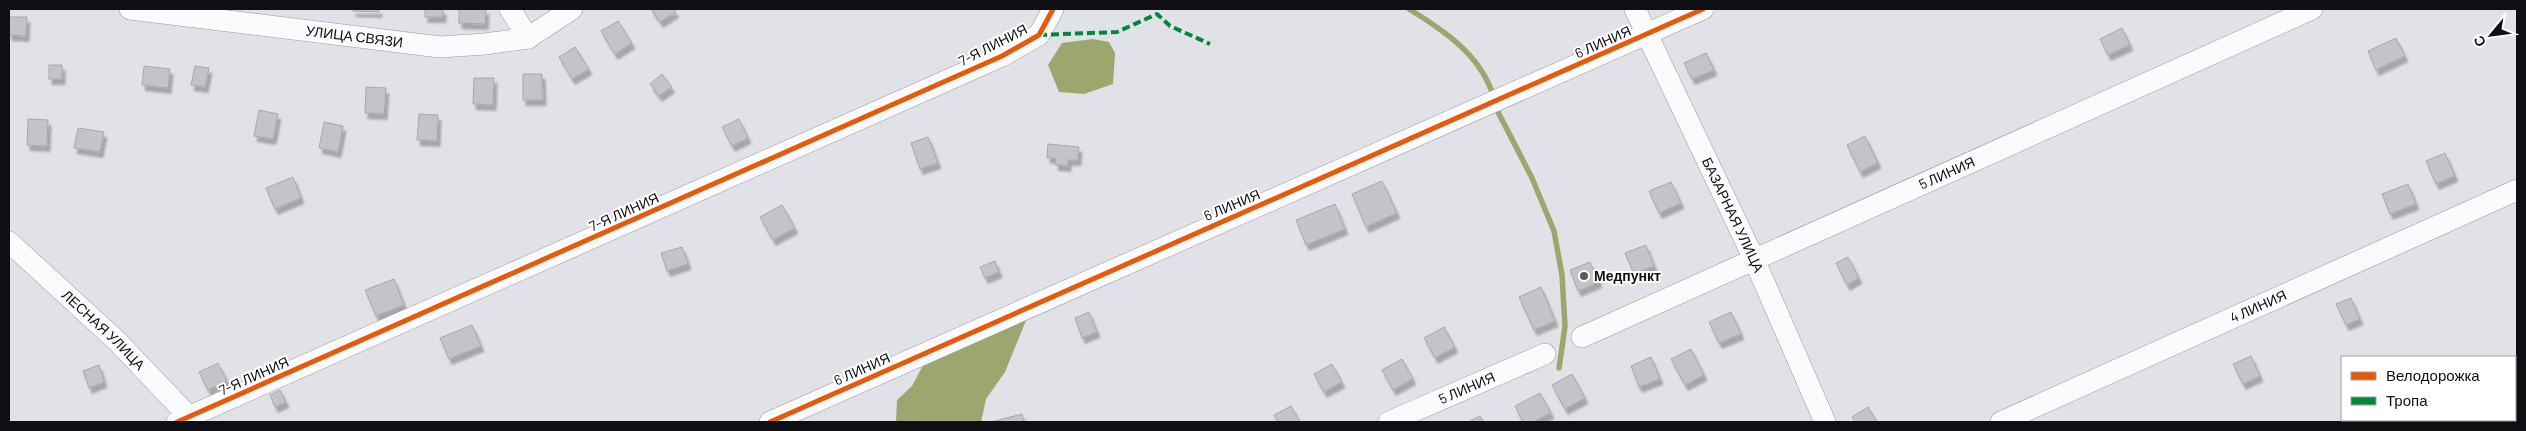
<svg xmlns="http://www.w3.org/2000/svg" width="2526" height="431" viewBox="0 0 2526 431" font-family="Barlow,sans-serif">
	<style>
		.water { fill: #9ca66f }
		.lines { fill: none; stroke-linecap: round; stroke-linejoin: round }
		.stream { stroke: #9ca66f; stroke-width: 5.5 }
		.building { fill: #c3c4c8; stroke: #a7a7ac; filter: url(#shadow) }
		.street-casing { stroke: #98999d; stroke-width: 22 }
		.street { stroke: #fafbfc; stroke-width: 21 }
		.quiet { stroke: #00873e; stroke-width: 4; stroke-dasharray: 8 4; stroke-linecap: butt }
		.cycleway-casing { stroke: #fff; stroke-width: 8 }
		.cycleway { stroke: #e8590c; stroke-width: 5 }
		.poi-dot { fill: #58595d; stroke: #fff; stroke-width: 2 }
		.labels { text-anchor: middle; stroke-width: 4; stroke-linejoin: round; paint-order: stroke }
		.street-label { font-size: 14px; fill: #0e0f12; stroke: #fff }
		.poi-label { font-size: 14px; font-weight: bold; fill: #0e0f12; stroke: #fff; text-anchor: start }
	</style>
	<defs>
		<filter id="shadow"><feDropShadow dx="3" dy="5.5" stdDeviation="1" flood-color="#0004"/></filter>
	</defs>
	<rect width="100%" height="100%" fill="#e1e2e8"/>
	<g class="water">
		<polygon points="1093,39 1109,42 1115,53 1113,84 1084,94 1059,92 1048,65 1062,43"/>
		<polygon points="1027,318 1005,372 986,399 981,422 896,422 897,400 912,386 929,354"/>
	</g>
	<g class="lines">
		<g class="stream">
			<path d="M1409,9C1443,30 1478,53 1492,92"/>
			<polyline points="1498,112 1532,178 1554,231 1562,275 1565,326 1559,368"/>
		</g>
	</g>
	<g class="building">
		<polygon points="353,9 379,9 379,12 353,11"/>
		<rect x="425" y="9" width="18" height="8"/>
		<polygon points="459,9 486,9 485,24 459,23"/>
		<polygon points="651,9 674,9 676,12 660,22"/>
		<polygon points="9,17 27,17 26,36 9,35"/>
		<polygon points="618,21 632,43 615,54 601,31"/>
		<polygon points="2122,28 2130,45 2108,55 2100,39"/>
		<polygon points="2396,38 2405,56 2376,70 2368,51"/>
		<polygon points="575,47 589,69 572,79 559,57"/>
		<polygon points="1706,53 1714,70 1692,79 1684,63"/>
		<rect x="49" y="65" width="13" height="14"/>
		<polygon points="144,66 170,69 168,88 142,85"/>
		<polygon points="195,66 209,68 205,87 191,85"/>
		<polygon points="523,74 542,74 543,100 523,100"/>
		<polygon points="662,74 672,87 659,96 650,84"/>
		<polygon points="474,78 494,78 493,105 473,104"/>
		<polygon points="366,87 386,88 384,114 365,113"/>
		<polygon points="259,110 278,114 273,139 254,136"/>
		<polygon points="419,114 438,115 437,141 417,140"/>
		<polygon points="28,119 48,120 47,146 27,145"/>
		<polygon points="739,119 748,138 732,146 722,127"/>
		<polygon points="324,122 343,126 338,152 319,148"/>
		<polygon points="78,128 104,132 100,152 74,148"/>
		<polygon points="1865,136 1878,163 1860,172 1847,145"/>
		<polygon points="928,137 938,163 920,169 911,143"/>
		<polygon points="1048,144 1079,147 1078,160 1068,160 1068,166 1055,165 1056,158 1047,158"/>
		<polygon points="2445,153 2455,176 2436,184 2426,161"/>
		<polygon points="293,177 301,198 275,209 266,188"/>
		<polygon points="1382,181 1397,213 1366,227 1352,194"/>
		<polygon points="1671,182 1681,203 1659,213 1649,191"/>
		<polygon points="2408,184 2416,204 2390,214 2382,194"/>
		<polygon points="1335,204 1345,229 1306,245 1296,220"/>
		<polygon points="782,205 795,228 773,240 760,217"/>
		<polygon points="1646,245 1654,266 1634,274 1625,253"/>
		<polygon points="682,247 688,264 667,271 661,253"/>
		<polygon points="1848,257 1859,278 1847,285 1836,263"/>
		<polygon points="995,261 999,272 985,278 980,267"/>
		<polygon points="1590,262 1599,282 1578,291 1570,270"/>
		<polygon points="394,279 404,305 376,316 365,290"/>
		<polygon points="1541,287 1555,321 1534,330 1519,297"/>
		<polygon points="2351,298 2360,319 2346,325 2336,304"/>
		<polygon points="1089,312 1097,332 1082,338 1075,318"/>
		<polygon points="1731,312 1741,334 1719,343 1709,322"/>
		<polygon points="472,325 481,346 449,359 440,338"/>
		<polygon points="1444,327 1455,347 1435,358 1424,338"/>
		<polygon points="1691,349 1704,375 1685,385 1671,359"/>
		<polygon points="2251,356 2260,376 2243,384 2233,364"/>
		<polygon points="1651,357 1660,379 1639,387 1631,366"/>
		<polygon points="1402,359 1413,379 1393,390 1382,370"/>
		<polygon points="218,363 227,381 208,390 199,372"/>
		<polygon points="1332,364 1342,382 1324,392 1314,374"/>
		<polygon points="99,365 104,382 89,388 83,371"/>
		<polygon points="1572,374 1585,398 1565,409 1552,385"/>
		<polygon points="280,390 286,402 275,407 270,395"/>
		<polygon points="1540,393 1551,413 1533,422 1523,422 1515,406"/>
		<polygon points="1291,406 1300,422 1278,422 1274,415"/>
		<polygon points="1868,407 1877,422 1855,422 1852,417"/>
		<polygon points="1022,414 1024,422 991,422"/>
		<polygon points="1480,416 1484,422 1468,422"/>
		<polygon points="2387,420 2408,420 2403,422 2388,422"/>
	</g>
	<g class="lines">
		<defs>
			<g id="street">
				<path id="s1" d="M130,9L440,47L485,44L528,38L572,9"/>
				<polyline points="510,9 528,38"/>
				<path id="s2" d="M1635,9L1754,259L1825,422"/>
				<path id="s3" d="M9,242L117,341L194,422"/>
				<path id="s4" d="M1582,337L2312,9"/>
				<polyline points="177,422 1002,56 1039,35 1053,9"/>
				<polyline points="770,422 1703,9"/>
				<path id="s5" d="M1389,422L1545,354"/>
				<path id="s6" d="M2001,422L2517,190"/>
			</g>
		</defs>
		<use href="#street" class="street-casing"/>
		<use href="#street" class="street"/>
		<polyline class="quiet" points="1039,35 1117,32 1157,14 1170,26 1210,44"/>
		<defs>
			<g id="cycleway">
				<polyline points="177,422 1002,56 1039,35 1053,9"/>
				<polyline points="770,422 1703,9"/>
			</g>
		</defs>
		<use href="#cycleway" class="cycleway-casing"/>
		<use href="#cycleway" class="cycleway"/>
	</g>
	<circle class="poi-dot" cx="1584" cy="276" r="5"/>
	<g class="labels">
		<g class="street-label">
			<text dy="5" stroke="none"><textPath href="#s1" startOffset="226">УЛИЦА СВЯЗИ</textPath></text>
			<text transform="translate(1603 42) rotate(-24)" y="5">6 ЛИНИЯ</text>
			<text transform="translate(993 45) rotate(-27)" y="5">7-Я ЛИНИЯ</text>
			<text dy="5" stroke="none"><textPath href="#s4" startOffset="400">5 ЛИНИЯ</textPath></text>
			<text transform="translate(1232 205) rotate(-23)" y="5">6 ЛИНИЯ</text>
			<text transform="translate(624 212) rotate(-24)" y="5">7-Я ЛИНИЯ</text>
			<text dy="5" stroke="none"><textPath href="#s2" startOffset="228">БАЗАРНАЯ УЛИЦА</textPath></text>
			<text dy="5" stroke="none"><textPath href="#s6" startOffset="282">4 ЛИНИЯ</textPath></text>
			<text dy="5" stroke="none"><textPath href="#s3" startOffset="129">ЛЕСНАЯ УЛИЦА</textPath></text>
			<text transform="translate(862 369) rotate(-24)" y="5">6 ЛИНИЯ</text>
			<text transform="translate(254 376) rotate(-24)" y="5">7-Я ЛИНИЯ</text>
			<text dy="5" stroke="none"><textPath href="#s5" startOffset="85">5 ЛИНИЯ</textPath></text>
		</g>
		<g class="poi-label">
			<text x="1594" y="281">Медпункт</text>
		</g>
	</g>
	<rect width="2526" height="431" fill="none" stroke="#0e0f12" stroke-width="20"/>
	<rect x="2341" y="356" width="175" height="65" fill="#ffffff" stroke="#9f9fa0"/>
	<rect x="2351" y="372" width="25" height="8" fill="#e8590c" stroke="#9f9fa0"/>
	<text x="2386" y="381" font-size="15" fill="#0e0f12">Велодорожка</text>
	<rect x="2351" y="397" width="25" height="8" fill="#00873e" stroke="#9f9fa0"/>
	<text x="2386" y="406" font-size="15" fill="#0e0f12">Тропа</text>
	<g transform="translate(2491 35) rotate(241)" stroke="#ffffff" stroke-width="4" paint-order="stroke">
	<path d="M0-4L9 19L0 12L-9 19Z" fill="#0e0f12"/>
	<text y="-8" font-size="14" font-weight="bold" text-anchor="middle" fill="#0e0f12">С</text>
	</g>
</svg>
